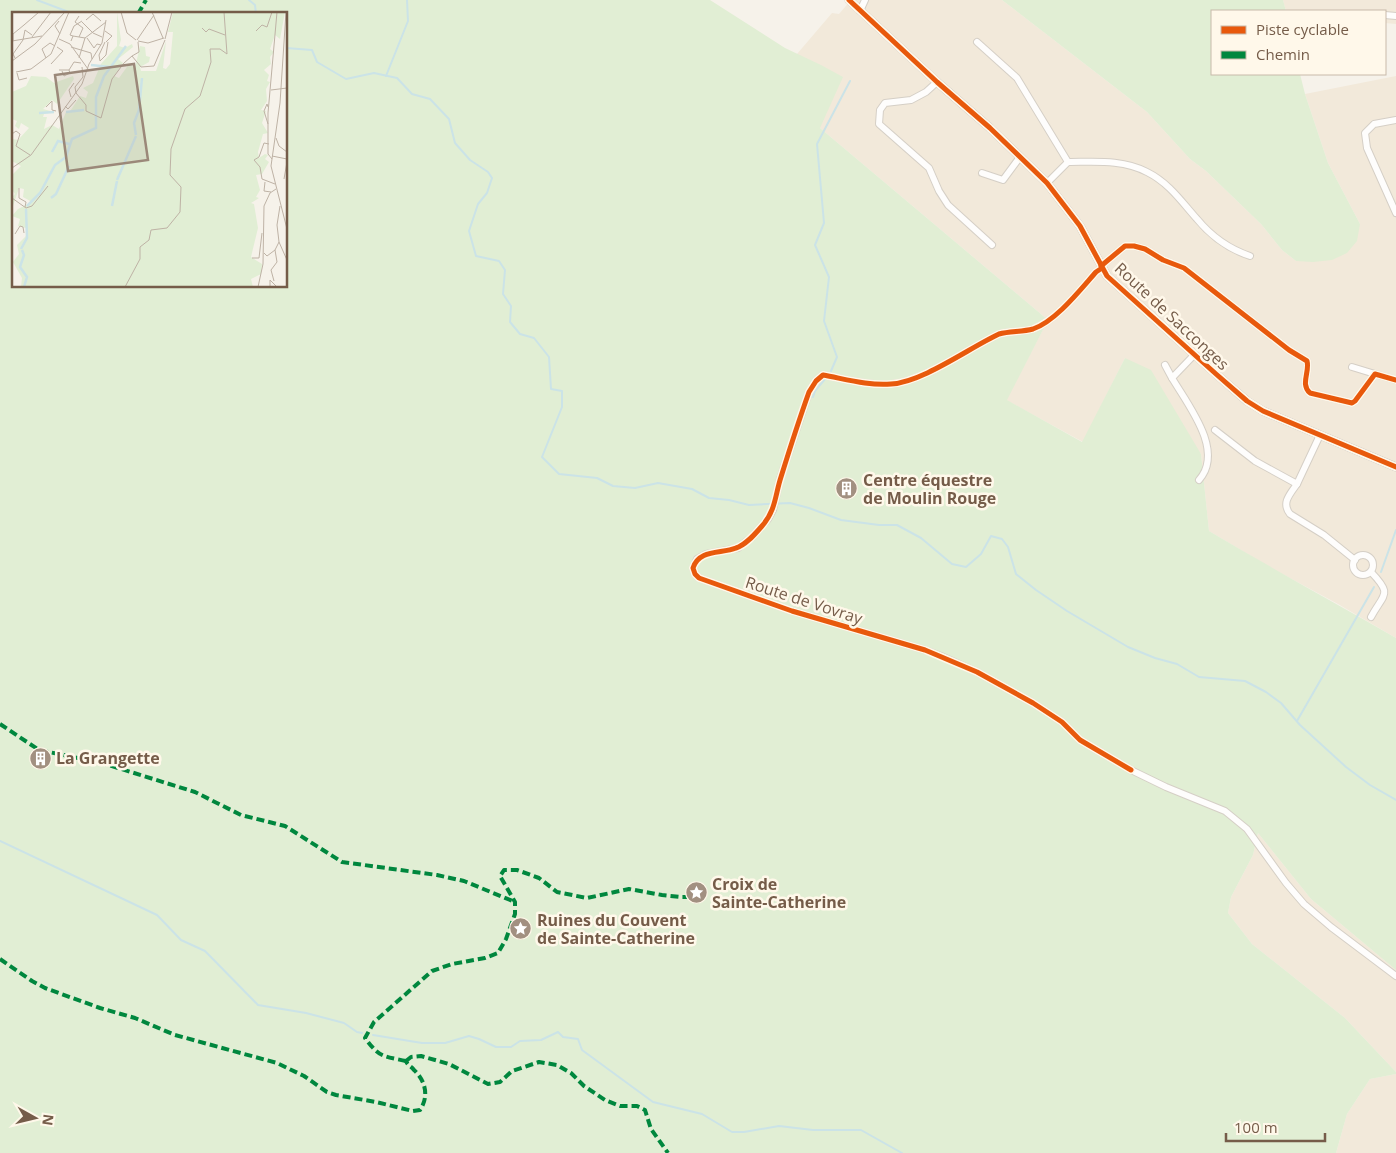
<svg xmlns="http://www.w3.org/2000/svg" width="1396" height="1153" viewBox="0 0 1396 1153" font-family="'Open Sans',sans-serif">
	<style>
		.residential { fill: #f2e9da }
		.green { fill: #e1eed4; fill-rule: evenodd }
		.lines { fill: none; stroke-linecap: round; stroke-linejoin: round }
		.stream { stroke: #cbe3e7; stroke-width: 2 }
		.minor-casing { stroke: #d5cfc6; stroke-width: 8 }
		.tertiary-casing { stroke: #d5cfc6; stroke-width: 9 }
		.minor { stroke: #fefdfc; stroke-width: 6 }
		.tertiary { stroke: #fefdfc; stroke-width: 8 }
		.quiet { stroke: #00873e; stroke-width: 4; stroke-dasharray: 8 4; stroke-linecap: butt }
		.cycleway-casing { stroke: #fff8ea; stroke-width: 8 }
		.cycleway { stroke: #e8590c; stroke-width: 5 }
		.labels { text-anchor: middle; stroke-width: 5; stroke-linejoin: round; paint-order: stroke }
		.street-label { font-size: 16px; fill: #755c49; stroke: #fff8ea }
		.poi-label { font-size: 16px; font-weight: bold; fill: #755c49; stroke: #fff8ea; text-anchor: start }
		.inset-river { fill: none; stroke: #cbe3e7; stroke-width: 2.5 }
		.inset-road { fill: none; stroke: #beb2a5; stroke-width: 1 }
		.view { fill: #9b8879; fill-opacity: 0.15; stroke: #9b8879; stroke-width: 2.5 }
		.inset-edge { fill: none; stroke: #755c49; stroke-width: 2.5 }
	</style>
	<rect width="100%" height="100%" fill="#f6f2ea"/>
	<g class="residential">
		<polygon points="851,0 1002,0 1147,112 1190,159 1206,171 1261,224 1282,250 1296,261 1360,224 1328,163 1305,94 1396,76 1396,638 1338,604 1266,565 1209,531 1201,454 1125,358 1083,442 1006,400 1048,320 820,128 797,54 832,13 839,14"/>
		<polygon points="1283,0 1396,0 1396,24 1385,23 1385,11 1286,11"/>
		<polygon points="1258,833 1311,899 1396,970 1396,1072 1345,1018 1252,944 1228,913 1231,897 1253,855"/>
		<polygon points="1396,1074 1396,1153 1336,1153 1347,1114 1370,1079"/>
	</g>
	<g class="green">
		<path d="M0,0H710L785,48L821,65L843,77L820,128L1048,320L1007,400L1082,442L1125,358L1151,370L1201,454L1209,531C1271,568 1334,602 1396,638V970L1311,899L1258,833L1253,855L1231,897L1228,913L1252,944L1345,1018L1396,1072V1074L1370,1079L1347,1114L1336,1153H0ZM14,14H286V286H14Z"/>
		<polygon points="1002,0 1283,0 1286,11 1212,11 1212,74 1300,74 1305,94 1328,163 1360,224 1357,241 1347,253 1332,260 1313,262 1296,261 1282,250 1261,224 1206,171 1190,159 1147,112"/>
	</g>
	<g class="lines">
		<g class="stream">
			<polyline points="37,0 74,14"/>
			<polyline points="249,0 255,5 256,14"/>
			<polyline points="286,48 312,50 317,62 346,79 374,73 397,78 412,94 430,99 449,119 455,143 470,160 488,172 492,178 487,193 478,204 469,231 476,256 499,261 505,270 503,294 511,306 510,322 520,334 534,338 549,357 551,389 562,391 562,407 542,457 559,474 597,478 613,486 635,488 658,483 692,489 709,498 729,500 749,505 790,503 809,508 841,520 879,525 897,525 921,538 952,564 966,567 981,554 991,536 1002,539 1008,547 1016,574 1036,590 1067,611 1128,647 1155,658 1177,664 1199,677 1245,681 1266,692 1281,703 1300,725 1346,767 1370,785 1396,800"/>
			<polyline points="386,76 408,21 407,0"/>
			<polyline points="831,371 837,357 824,321 829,277 815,245 824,223 817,144 850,81"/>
			<polyline points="813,397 815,391 825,379"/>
			<polyline points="1381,572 1396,530"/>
			<polyline points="1297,721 1374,587"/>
			<polyline points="0,841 157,915 181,940 205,951 258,1005 306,1013 344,1023 357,1032 362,1033"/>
			<polyline points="373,1035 422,1043 445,1043 469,1036 479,1039 496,1047 511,1047 520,1041 541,1040 558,1032 563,1037 578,1039 582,1050 653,1102 702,1114 732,1132 744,1132 779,1126 813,1130 861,1130 902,1153"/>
		</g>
		<defs>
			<g id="minor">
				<polyline points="860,11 865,0"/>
				<polyline points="1385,15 1396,16"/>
				<polyline points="977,42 1017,78 1068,162"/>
				<polyline points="937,82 926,92 911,100 885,103 880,110 879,124 929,168 939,191 948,205 992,245"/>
				<polyline points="1396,120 1374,124 1365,133 1367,148 1396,213"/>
				<polyline points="982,173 1003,180 1020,157"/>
				<path d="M1047,183L1068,162C1094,162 1123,159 1147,172C1169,183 1181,201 1197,219C1211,236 1229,249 1250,256"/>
				<path d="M1101,266L1125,246H1134L1145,249L1163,260L1184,268L1289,350L1307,361C1310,372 1300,384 1310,393L1352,403L1355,401L1375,374L1396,380"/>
				<path d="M1102,268L1096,272C1080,290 1056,321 1033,329C1022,332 1010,331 999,334C969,348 923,382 891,384C869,386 845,379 823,375L816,381L809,392L780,479L773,510L768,519L752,537L738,548L706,554L697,559L693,568L695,574L699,578L792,611L925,650L941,656L977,672L1033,703L1062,722L1080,740L1131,770L1166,787L1225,811L1247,829L1286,883L1304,904L1331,927L1396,976"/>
				<path d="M1194,355L1172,378C1188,405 1225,451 1199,480"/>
				<polyline points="1165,365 1172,378"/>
				<polyline points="1352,367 1375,374"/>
				<polyline points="1215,430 1255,461 1297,484 1320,435"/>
				<path d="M1297,484C1290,494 1281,503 1290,514L1324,535L1355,560"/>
				<circle cx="1363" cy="565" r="10"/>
				<path d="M1371,572C1393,595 1384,593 1371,617"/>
			</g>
			<polyline id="tertiary" points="849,0 937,82 990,128 1047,183 1080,226 1107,276 1216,374 1247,401 1263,411 1396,467"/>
		</defs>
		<use href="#minor" class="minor-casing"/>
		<use href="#tertiary" class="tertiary-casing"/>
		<use href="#minor" class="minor"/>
		<use href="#tertiary" class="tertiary"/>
		<g class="quiet">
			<polyline points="138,14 146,0"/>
			<polyline points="0,724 39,750 102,763 195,792 241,815 285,826 342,862 437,875 464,881 515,902"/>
			<path d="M0,959L32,981L45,988L100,1008L135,1018L175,1035L277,1063L304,1076L327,1092L336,1095L376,1102L413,1111L420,1110C429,1097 426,1081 414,1070C411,1066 408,1066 406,1061"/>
			<path d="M406,1061C383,1056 380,1058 365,1038L374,1022L432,971L452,964L485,958L498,953L506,939L515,914V902L500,876L504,870H517L539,878L557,892L587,898L629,889L662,895L681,897H690L697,891"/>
			<polyline points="406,1061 411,1057 421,1056 449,1064 488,1084 500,1082 512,1071 539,1062 557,1065 571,1073 584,1086 605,1100 620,1106 637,1106 645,1110 651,1129 668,1153"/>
		</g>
		<defs>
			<g id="cycleway">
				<polyline points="849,0 937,82 990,128 1047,183 1080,226 1107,276 1216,374 1247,401 1263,411 1396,467"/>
				<path d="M1101,266L1125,246H1134L1145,249L1163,260L1184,268L1289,350L1307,361C1310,372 1300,384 1310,393L1352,403L1355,401L1375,374L1396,380"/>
				<path d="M1102,268L1096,272C1080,290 1056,321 1033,329C1022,332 1010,331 999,334C969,348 923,382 891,384C869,386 845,379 823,375L816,381L809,392C799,420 790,448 781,477C775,495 776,510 762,526C755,534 746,545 736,548C721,554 699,549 693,568L695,574L699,578L792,611L925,650L977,672L1033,703L1062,722L1080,740L1131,770"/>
			</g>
		</defs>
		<use href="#cycleway" class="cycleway-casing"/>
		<use href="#cycleway" class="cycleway"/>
	</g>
	<defs>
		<symbol id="building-disc" viewBox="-11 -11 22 22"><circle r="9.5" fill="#a29081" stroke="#fff8ea"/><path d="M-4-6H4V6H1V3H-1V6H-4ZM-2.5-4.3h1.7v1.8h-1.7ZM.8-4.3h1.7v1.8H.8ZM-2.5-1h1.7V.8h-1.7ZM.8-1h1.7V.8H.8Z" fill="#fff"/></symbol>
		<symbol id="sight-disc" viewBox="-11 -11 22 22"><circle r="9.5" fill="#a29081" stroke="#fff8ea"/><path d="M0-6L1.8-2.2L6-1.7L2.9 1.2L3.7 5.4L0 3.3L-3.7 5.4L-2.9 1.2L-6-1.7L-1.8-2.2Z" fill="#fff"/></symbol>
	</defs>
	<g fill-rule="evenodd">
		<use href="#building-disc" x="834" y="476" width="25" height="25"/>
		<use href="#building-disc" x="28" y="746" width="25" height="25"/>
		<use href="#sight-disc" x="684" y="880" width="25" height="25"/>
		<use href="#sight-disc" x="508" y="916" width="25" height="25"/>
	</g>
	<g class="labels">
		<g class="street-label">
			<text transform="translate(1172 316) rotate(43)" y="6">Route de Sacconges</text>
			<text transform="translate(804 600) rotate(18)" y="6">Route de Vovray</text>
		</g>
		<g class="poi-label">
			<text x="863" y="486">Centre équestre<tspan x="863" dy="18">de Moulin Rouge</tspan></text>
			<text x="56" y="764">La Grangette</text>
			<text x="712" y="890">Croix de<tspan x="712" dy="18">Sainte-Catherine</tspan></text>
			<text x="537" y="926">Ruines du Couvent<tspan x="537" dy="18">de Sainte-Catherine</tspan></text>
		</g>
	</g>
	<g transform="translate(12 12)">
		<rect width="275" height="275" fill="#f6f2ea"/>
		<path d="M105,0L109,28L107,34L113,36L120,32L121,35L106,47L111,51L102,64L107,66L117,52L123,56L128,34L133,35L134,44L138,45L137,50L128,55L129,59H144L154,29L151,56L154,57L158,52L161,20H156L161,0H273L268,27L263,23L258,37L262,40L258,45L259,52L252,58L257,63L255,69L258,70L254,77L255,89L249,98L254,99L250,111L256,121L251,122L246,140L247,146L253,142L256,143L253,147L257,150L250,162L244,163L248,178L244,185L247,186L239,191L242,192L246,216L239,245L250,252L249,262L239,267L241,275H9L10,266L1,250L7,242L5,233L14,224V216L6,214L8,207L0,204L6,197L20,190L11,185L12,177L7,176L0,197V185L3,182L0,178V163L9,154L0,149V127L6,128L17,116L9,111L7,117L3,114L5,109L0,107V80L14,74L19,64L34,65L42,71L61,64L62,67L45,92L40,88L31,97L42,100L32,102L31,105H35L32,117L40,113L47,117L54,100L57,101L68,84L74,86L76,80L71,76L81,71L89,52L105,34Z" fill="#e1eed4"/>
		<path class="inset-river" d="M79,53L98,55M54,100L72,98M27,101L42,100M124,123L122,111L127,98L130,66M40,140L46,129L57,132M105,168L124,124M39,186L44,182L57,154M15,194L28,181L43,153L54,145L60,127L84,116V85L92,64L114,34M100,194L105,169M9,237L15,226L14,197M10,238L12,243L8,255L15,265L12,275"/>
		<path class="inset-road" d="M109,0L115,21L124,28M140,0L151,26M274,0L268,91L259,154L275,217M74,8L81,2L89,9M47,9L43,14L48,22M70,10L81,21L90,25M12,13L27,0M190,16L194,20L197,17L213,23M93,19L100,24L94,30M244,19L250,13L255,15L260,0M61,24L58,23L62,14L70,9M20,25L39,0M67,25L71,16L63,10L67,4M75,26L82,36L85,32L89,33M47,27L58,32L76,57M153,27L160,0M1,28V22L12,13M125,28L142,3M0,29L30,24M59,29L61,24L73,26M126,29L136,31L152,26M93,30L87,43L88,49L94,43L96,30M59,35L79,41L80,47M120,44L127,40L126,30M3,46L1,42L11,28L13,18L20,23M34,46L30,37L38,31L43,34M67,46L73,26L94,10M0,49L23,32L53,0M39,52L51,39L45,35M47,58H57L62,50L69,51M50,59L52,64L58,61L57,58M4,60L19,57L39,42L57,0M5,61L7,68L15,66M259,78L275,76M64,81L74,93V99L89,106L100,67L112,51L120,44L129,55L142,54L153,28M64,81L63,75L71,65L70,55M59,85L57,78L62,71M53,94L56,97L64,88M34,95L40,89V98L44,99M256,95L255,92L252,99L256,112M0,122L4,119L8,122L4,134L18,143M264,126L267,134L275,140M257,132L252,131L247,145L242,148L248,155L250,167L263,172M260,144L275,147M260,147L256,142V101L265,0M0,156L19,143L70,72L77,52L90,31L94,8M272,167L275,150M253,170L252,179L259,180M7,176V186L14,190L13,195M0,186L14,196L20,194L36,174M3,222L8,214L11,215L12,221M267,230L275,248M252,241L255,244L263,238L267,230L265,213L268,194M240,246H247L250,221M262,269L259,258L265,250L263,238M113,275L128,247V235L137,228L139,218L155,216L168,200L169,175L158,163L159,137L173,97L188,84L199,50L198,37H208L215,42L212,0M246,275L251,252L252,194L258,181L264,177M258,275V268L265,275"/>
		<path class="view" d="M122,52L136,148L56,159L43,63Z"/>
		<rect width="275" height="275" class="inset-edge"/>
	</g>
	<rect x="1211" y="10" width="175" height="65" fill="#fff8ea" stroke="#c8baaa"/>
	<rect x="1221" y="26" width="25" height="8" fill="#e8590c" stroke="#c8baaa"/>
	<text x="1256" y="35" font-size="15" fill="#755c49">Piste cyclable</text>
	<rect x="1221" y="51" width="25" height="8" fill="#00873e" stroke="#c8baaa"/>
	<text x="1256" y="60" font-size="15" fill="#755c49">Chemin</text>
	<g transform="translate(35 1118) rotate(98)" stroke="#fff8ea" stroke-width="4" paint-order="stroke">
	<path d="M0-4L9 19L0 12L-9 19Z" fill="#755c49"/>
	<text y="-8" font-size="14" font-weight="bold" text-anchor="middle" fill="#755c49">N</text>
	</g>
	<path d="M1226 1133v8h99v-8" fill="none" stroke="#755c49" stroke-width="2.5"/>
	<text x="1234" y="1133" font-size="15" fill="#755c49" stroke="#fff8ea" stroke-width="4" paint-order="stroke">100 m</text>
</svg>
